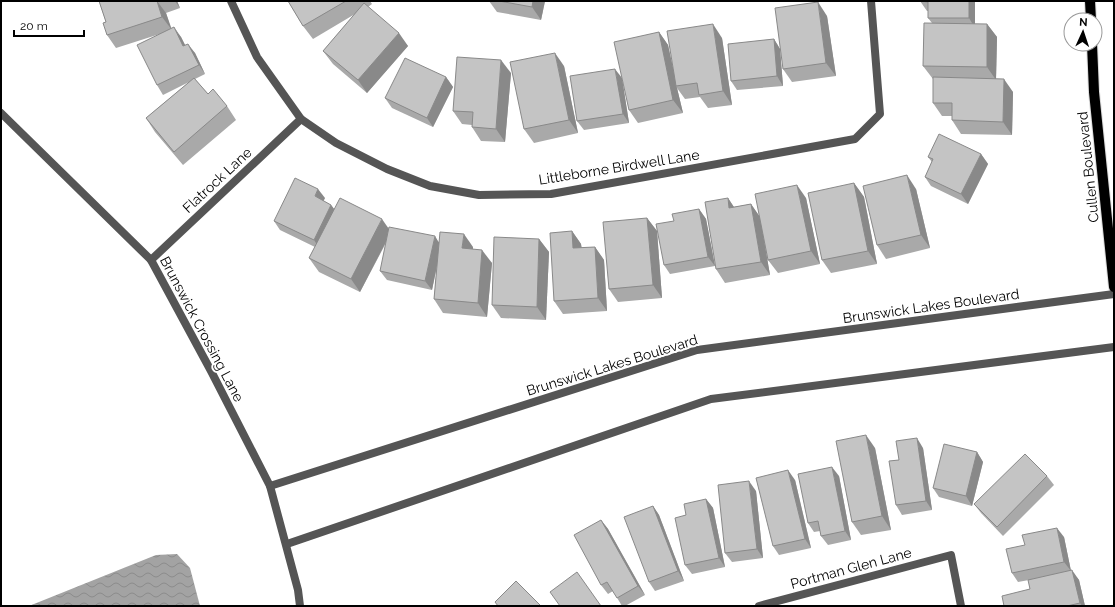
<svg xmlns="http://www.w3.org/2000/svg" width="1115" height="607" viewBox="0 0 1115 607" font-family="Raleway,sans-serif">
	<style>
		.water { fill: url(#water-waves) }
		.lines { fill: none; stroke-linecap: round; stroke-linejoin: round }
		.primary-casing { stroke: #dbdbdb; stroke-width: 12 }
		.street { stroke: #555; stroke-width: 8 }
		.primary { stroke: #000; stroke-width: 10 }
		.wall { fill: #a9a9a9 }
		.shaded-wall { fill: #898989 }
		.building { fill: #c4c4c4; stroke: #898989 }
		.labels { text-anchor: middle; stroke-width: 4; stroke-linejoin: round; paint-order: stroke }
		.street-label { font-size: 14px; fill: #000; stroke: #fff }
	</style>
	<defs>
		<pattern id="water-waves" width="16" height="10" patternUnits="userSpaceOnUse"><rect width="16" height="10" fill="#a3a3a3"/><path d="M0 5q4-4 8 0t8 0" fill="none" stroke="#8b8b8b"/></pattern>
	</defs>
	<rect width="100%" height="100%" fill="#fff"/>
	<polygon class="water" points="177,554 190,568 200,606 29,606 156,555"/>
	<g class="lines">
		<defs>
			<g id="primary">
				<polyline points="1090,1 1091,20"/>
				<polyline points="1092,44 1094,92 1114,287"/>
			</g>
		</defs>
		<use href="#primary" class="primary-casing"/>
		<g class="street">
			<polyline points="231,1 257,57 301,119 336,143 387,169 430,186 479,195 551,194 855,139 880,114 871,1"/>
			<polyline points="1,113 151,260 211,371 270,486 298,590 300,606"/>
			<polyline points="151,260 301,119"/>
			<polyline points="270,486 697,350 1114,294"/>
			<polyline points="287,544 711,399 1114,347"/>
			<polyline points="759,606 951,555 961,606"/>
		</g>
		<use href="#primary" class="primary"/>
	</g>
	<g class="wall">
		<polygon points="99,1 177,1 180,8 166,13 171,29 181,37 185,45 195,53 205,74 195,79 208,94 227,106 236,120 183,165 155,132 146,118 189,82 163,95 157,85 163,33 116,48 107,35 106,22"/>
		<polygon points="288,1 370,1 372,4 368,7 408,46 367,93 333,64 323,51 355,14 313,39 303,26"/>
		<polygon points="489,1 545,1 541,20 497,12"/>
		<polygon points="920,1 975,1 975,24 987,24 997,37 996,79 1013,92 1012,135 961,134 952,120 952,116 942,116 933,103 933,79 923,66 932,23 928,18 928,11 927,11"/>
		<polygon points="827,16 836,76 792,82 783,69"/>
		<polygon points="659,32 668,45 673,69 722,38 732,105 708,108 700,97 685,99 677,88 683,113 638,123 629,110"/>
		<polygon points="774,39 780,49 783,86 737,90 731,81"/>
		<polygon points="564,66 578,133 534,143 524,129"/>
		<polygon points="511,73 505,142 481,141 472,127 472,125 462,124 453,111"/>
		<polygon points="446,77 453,87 433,127 392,108 385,98"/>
		<polygon points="622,78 629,123 584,130 577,121"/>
		<polygon points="981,154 988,164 968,204 931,186 925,177 932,162 928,157"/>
		<polygon points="854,183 864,197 877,264 831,273 822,260"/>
		<polygon points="916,189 930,248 886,259 877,245"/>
		<polygon points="325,198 323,201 331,205 334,209 389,230 439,242 473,247 473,249 492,263 487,317 443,313 434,299 437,266 432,290 387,280 380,271 387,241 360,292 319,272 309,258 315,247 280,230 274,221"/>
		<polygon points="728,198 734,207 751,204 759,216 806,198 820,264 778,273 768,260 762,229 770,275 725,283 716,269"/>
		<polygon points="699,209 706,219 715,266 670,274 664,265 674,221"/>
		<polygon points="647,218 657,231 662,298 618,302 609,289"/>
		<polygon points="572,231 581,244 582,248 595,247 604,260 607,311 563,314 554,301"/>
		<polygon points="539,239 549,252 546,320 501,318 492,305"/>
		<polygon points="875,448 891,530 861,535 852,522"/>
		<polygon points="923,448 932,510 902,515 896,505 899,460"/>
		<polygon points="977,452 983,462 972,506 939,497 933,488"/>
		<polygon points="839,476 851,540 828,545 821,536 820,531 814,532 808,523"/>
		<polygon points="1047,476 1054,485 1003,536 981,513 974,504"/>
		<polygon points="795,480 811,548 779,555 773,546"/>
		<polygon points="756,491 763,558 732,562 725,553"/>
		<polygon points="706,499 713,508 725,567 692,574 685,565 686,515"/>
		<polygon points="653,506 659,515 684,581 655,591 649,582"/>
		<polygon points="601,520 608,529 645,595 625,606 622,606 613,591 608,594 601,585"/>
		<polygon points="1064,537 1071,571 1079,580 1085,606 1004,606 1030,589 1029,580 1018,582 1012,573"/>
	</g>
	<g class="shaded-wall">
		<polygon points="157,1 166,13 172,30 162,17"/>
		<polygon points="175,1 177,1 180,8"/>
		<polygon points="533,1 545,1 541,20 532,7"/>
		<polygon points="969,1 975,1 975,28 969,18"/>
		<polygon points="818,2 827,16 836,76 826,63"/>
		<polygon points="713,24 722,38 732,105 723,91"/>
		<polygon points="987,24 997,37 996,80 987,67"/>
		<polygon points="174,27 181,37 190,55 183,46"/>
		<polygon points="659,32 668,45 677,86 676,86 677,88 683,113 673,100"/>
		<polygon points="399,33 408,46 367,93 358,80"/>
		<polygon points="774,39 780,49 783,86 777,76"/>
		<polygon points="188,44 195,53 205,74 199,65"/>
		<polygon points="555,53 564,66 578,133 569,120"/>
		<polygon points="501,60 511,73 505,142 496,129"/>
		<polygon points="615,69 622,78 629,123 623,114"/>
		<polygon points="446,77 453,87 433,127 427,118"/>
		<polygon points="1004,79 1013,92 1012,135 1003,122"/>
		<polygon points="981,154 988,164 968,204 961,194"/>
		<polygon points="907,175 916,189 930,248 921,235"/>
		<polygon points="854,183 864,197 877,264 868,251"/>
		<polygon points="797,185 806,198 820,264 811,251"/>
		<polygon points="318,189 325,198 321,206 315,196"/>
		<polygon points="728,198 737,212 729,208"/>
		<polygon points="751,204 760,217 770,275 761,262"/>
		<polygon points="331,205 338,214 320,249 314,240"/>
		<polygon points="699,209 706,219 715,266 708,257"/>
		<polygon points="647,218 657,231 662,298 653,285"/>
		<polygon points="382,219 391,232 360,292 351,279"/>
		<polygon points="572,231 581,244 582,262 573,248"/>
		<polygon points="464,234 473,247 472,262 462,248"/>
		<polygon points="435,236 441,246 432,290 425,281"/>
		<polygon points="539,239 549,252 546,320 537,307"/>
		<polygon points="595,247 604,260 607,311 598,298"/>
		<polygon points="482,250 492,263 487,317 478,303"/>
		<polygon points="866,435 875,448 891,530 882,516"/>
		<polygon points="917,438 923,448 932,510 926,501"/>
		<polygon points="977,452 983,462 972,506 966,496"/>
		<polygon points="832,467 839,476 851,540 845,531"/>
		<polygon points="788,470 795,480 811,548 805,539"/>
		<polygon points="749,481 756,491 763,558 757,549"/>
		<polygon points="706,499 713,508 725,567 719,558"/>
		<polygon points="653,506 659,515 684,581 678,571"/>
		<polygon points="601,520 608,529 645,595 638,586"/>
		<polygon points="1057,528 1064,537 1071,571 1064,562"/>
		<polygon points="1072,570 1079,580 1085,606 1082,606 1080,603"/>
	</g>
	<g class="building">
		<polygon points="99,1 157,1 162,17 107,35 103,23 106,22"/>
		<polygon points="288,1 346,1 303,26"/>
		<polygon points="499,1 533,1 532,7"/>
		<polygon points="920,1 969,1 969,18 928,18 928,2"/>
		<polygon points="818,2 826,63 783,69 775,8"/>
		<polygon points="364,3 399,33 358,80 323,51"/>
		<polygon points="924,23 987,24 987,67 923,66"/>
		<polygon points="713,24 723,91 699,95 697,83 676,86 667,31"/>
		<polygon points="174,27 183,46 188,44 199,65 157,85 137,45"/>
		<polygon points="659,32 673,100 629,110 614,42"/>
		<polygon points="774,39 777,76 731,81 728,44"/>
		<polygon points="555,53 569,120 524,129 510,62"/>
		<polygon points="457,57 501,60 496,129 472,127 473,112 453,111"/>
		<polygon points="405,58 446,77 427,118 385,98"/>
		<polygon points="615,69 623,114 577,121 570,76"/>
		<polygon points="933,77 1004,79 1003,122 952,120 952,103 933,103"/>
		<polygon points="194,78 208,94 213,89 227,106 174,152 146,118"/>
		<polygon points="939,134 981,154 961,194 925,177 933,159 928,157"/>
		<polygon points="907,175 921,235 877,245 863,186"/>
		<polygon points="295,178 318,189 315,196 331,205 314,240 274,221"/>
		<polygon points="854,183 868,251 822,260 808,193"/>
		<polygon points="797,185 811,251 768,260 755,194"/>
		<polygon points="340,198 382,219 351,279 309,258"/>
		<polygon points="728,198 729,208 751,204 761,262 716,269 705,202"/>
		<polygon points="699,209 708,257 664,265 656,224 674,221 672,214"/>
		<polygon points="647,218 653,285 609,289 603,222"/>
		<polygon points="389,227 435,236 425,281 380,271"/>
		<polygon points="572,231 573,248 595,247 598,298 554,301 550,233"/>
		<polygon points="440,232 464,234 462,248 482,250 478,303 434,299"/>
		<polygon points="494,237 539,239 537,307 492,305"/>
		<polygon points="866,435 882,516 852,522 836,441"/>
		<polygon points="917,438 926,501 896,505 889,461 899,460 896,441"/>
		<polygon points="944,444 977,452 966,496 933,488"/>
		<polygon points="1025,454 1047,476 997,527 974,504"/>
		<polygon points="832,467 845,531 821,536 818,521 808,523 798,474"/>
		<polygon points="788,470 805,539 773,546 756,478"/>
		<polygon points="749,481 757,549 725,553 718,485"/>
		<polygon points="706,499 719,558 685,565 675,518 686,515 684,504"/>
		<polygon points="653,506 678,571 649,582 624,517"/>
		<polygon points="601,520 638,586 617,598 607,582 601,585 574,535"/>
		<polygon points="1057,528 1064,562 1012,573 1006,549 1025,545 1022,535"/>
		<polygon points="1072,570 1080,603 1067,606 1004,606 1002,596 1030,589 1028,580"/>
		<polygon points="577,572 601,606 560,606 550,592"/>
		<polygon points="516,581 541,606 498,606 495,602"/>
	</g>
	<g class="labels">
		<g class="street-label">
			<text transform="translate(619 167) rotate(-9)" y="5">Littleborne Birdwell Lane</text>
			<text transform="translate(1088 167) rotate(-96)" y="5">Cullen Boulevard</text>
			<text transform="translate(217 180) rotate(-43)" y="5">Flatrock Lane</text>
			<text transform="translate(931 306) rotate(-8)" y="5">Brunswick Lakes Boulevard</text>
			<text transform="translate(202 329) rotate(62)" y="5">Brunswick Crossing Lane</text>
			<text transform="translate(612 365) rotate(-17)" y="5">Brunswick Lakes Boulevard</text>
			<text transform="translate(851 568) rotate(-15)" y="5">Portman Glen Lane</text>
		</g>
	</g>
	<rect width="1115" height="607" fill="none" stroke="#000000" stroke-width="4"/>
	<g transform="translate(1083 32) rotate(3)"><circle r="19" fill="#ffffff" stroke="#999999"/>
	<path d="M0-3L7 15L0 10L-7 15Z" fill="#000000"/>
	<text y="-6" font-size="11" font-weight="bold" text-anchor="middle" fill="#000000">N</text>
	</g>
	<path d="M14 30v6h70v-6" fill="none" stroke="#000000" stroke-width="2"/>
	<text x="20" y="30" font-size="12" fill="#000000" stroke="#ffffff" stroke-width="3" paint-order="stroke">20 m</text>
</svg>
